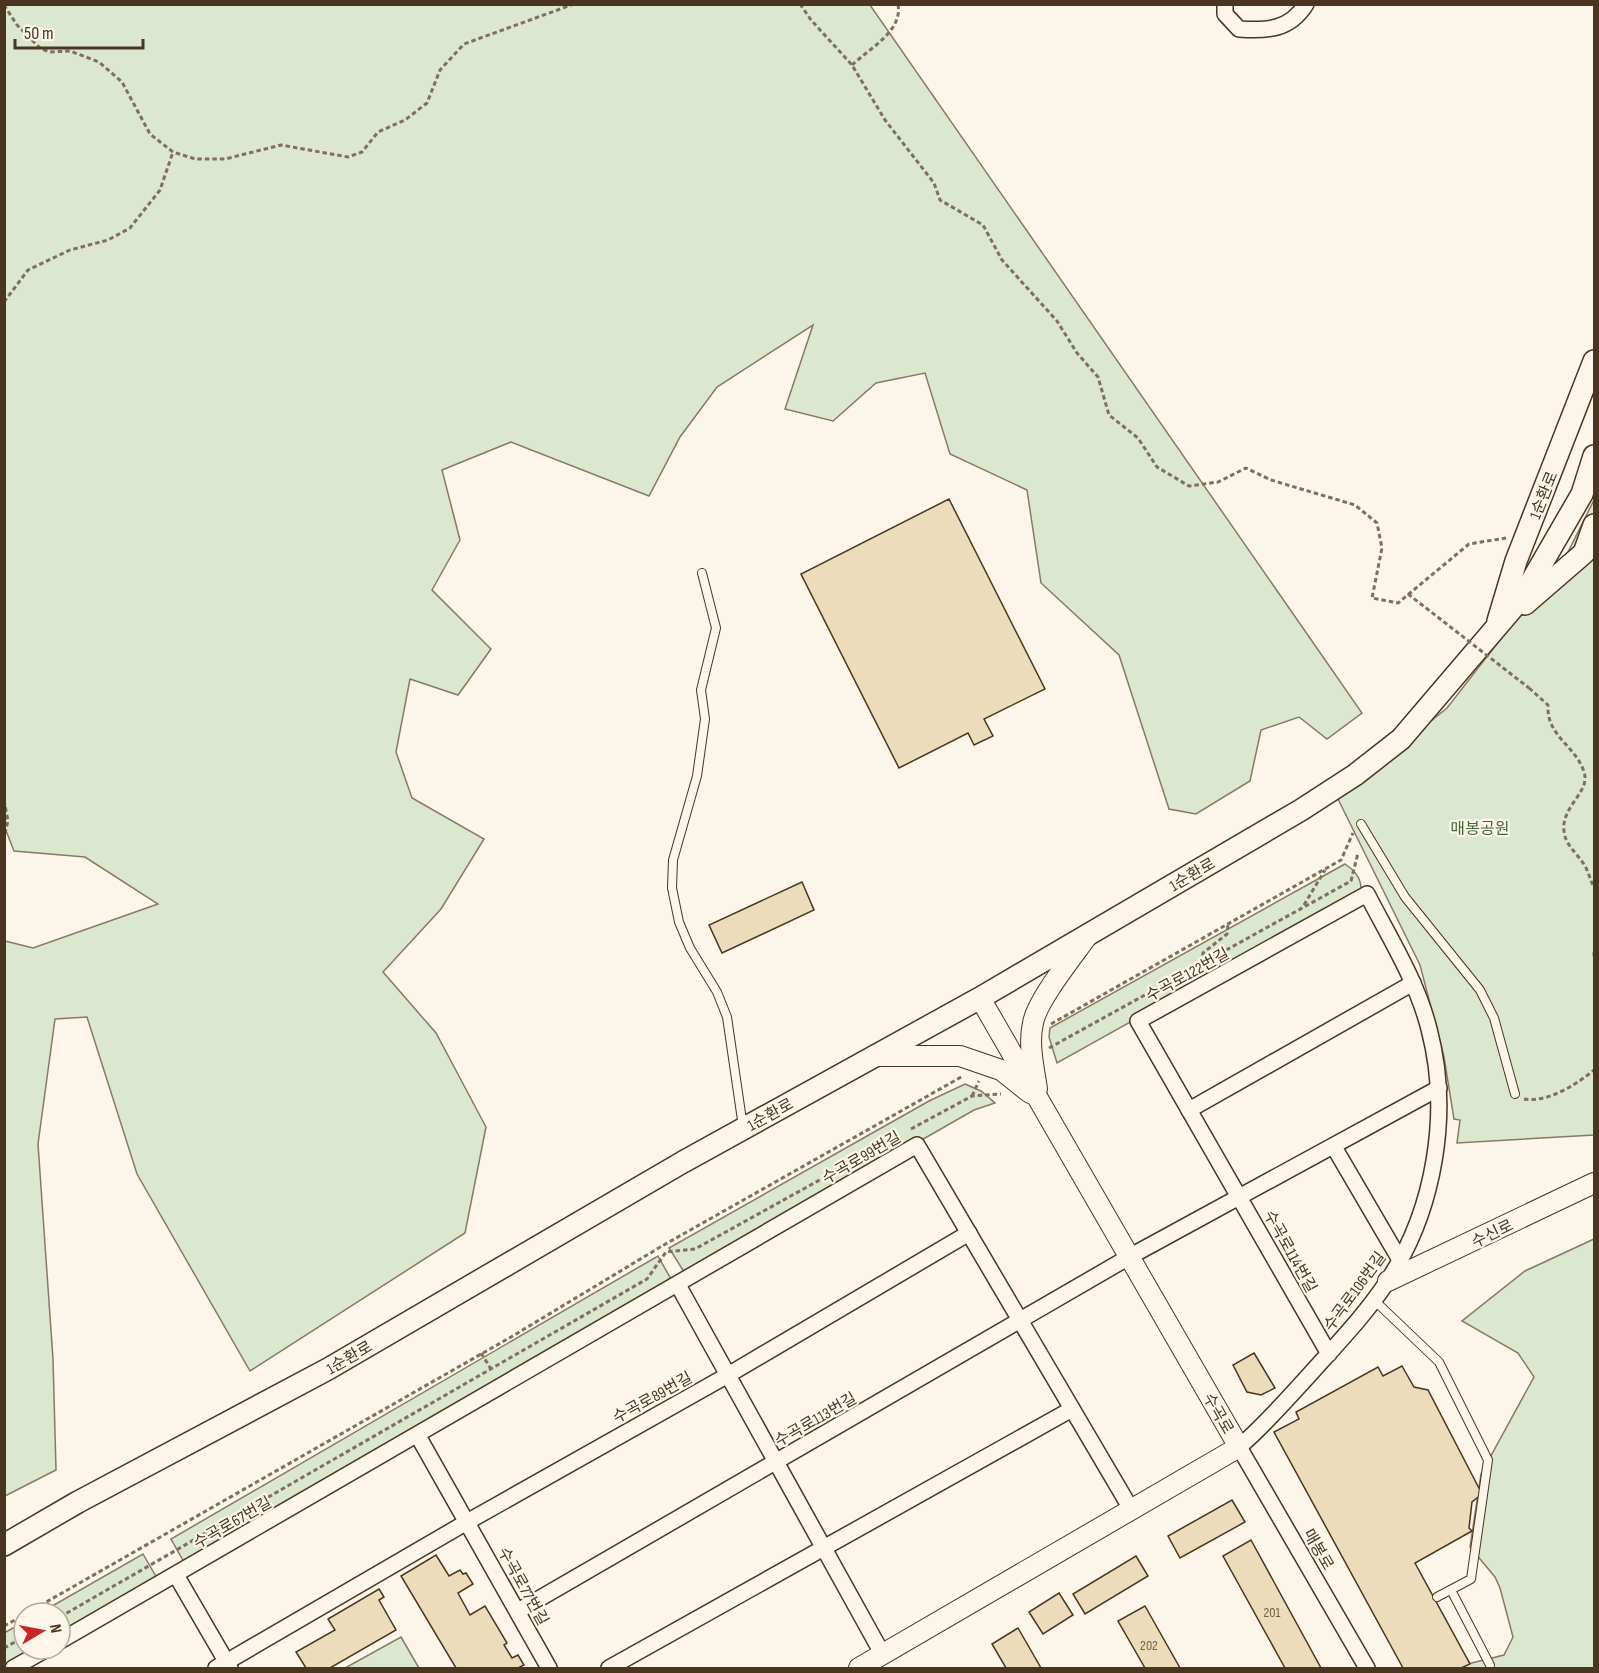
<svg xmlns="http://www.w3.org/2000/svg" width="1599" height="1673" viewBox="0 0 1599 1673" font-family="'Sofia Sans Condensed','Noto Sans KR',sans-serif">
	<style>
		.green { fill: #dce7d0; stroke: #887966; stroke-width: 1.5 }
		.building { fill: #ecdcbc; stroke: #4a3520; stroke-width: 1.5 }
		.lines { fill: none; stroke-linecap: round; stroke-linejoin: round }
		.service-casing { stroke: #4a3520; stroke-width: 10 }
		.minor-casing { stroke: #4a3520; stroke-width: 18 }
		.tertiary-casing { stroke: #4a3520; stroke-width: 22 }
		.secondary-casing { stroke: #4a3520; stroke-width: 24 }
		.path { stroke: #7f6f5c; stroke-width: 3; stroke-dasharray: 4.5 3; stroke-linecap: butt }
		.service { stroke: #fbf6e9; stroke-width: 8 }
		.minor { stroke: #fbf6e9; stroke-width: 15 }
		.tertiary { stroke: #fbf6e9; stroke-width: 20 }
		.secondary { stroke: #fbf6e9; stroke-width: 21 }
		.path-bridge { stroke: #7f6f5c; stroke-width: 3; stroke-dasharray: 4.5 3; stroke-linecap: butt }
		.labels { text-anchor: middle; stroke-width: 4.5; stroke-linejoin: round; paint-order: stroke }
		.number-label { font-size: 14px; fill: #725f47 }
		.street-label { font-size: 16px; fill: #4a3520; stroke: #fbf6e9 }
		.park-label { font-size: 16px; fill: #436837; stroke: #fbf6e9 }
	</style>
	<rect width="100%" height="100%" fill="#fbf6e9"/>
	<g class="green">
		<polygon points="5,4 870,5 1362,713 1327,739 1299,717 1261,730 1250,781 1196,814 1169,809 1119,655 1041,583 1027,490 950,454 925,373 876,383 833,421 785,409 813,325 717,387 680,437 649,496 511,442 442,470 460,540 432,590 491,649 458,695 410,679 396,752 412,798 484,839 441,909 383,972 436,1033 486,1127 465,1233 250,1371 137,1174 87,1017 55,1019 38,1144 53,1359 56,1470 5,1496 5,941 33,948 158,904 85,857 14,851 5,828"/>
		<polygon points="1594,500 1594,1135 1457,1143 1460,1120 1454,1119 1444,1057 1420,965 1337,797 1447,708 1567,554"/>
		<path d="M1345,864C1357,872 1362,880 1361,893L1057,1063L1049,1037L1050,1028Z"/>
		<polygon points="965,1084 981,1091 995,1103 974,1110 686,1275 669,1248 929,1101"/>
		<polygon points="1594,1239 1594,1668 1451,1668 1504,1655 1513,1637 1500,1588 1495,1577 1470,1547 1481,1474 1534,1377 1518,1353 1462,1321 1525,1271"/>
		<polygon points="658,1256 672,1281 185,1564 171,1539"/>
		<polygon points="143,1554 158,1580 60,1636 60,1613 40,1613"/>
		<polygon points="24,1622 24,1649 38,1649 5,1668 4,1633"/>
		<polygon points="401,1637 419,1668 345,1668"/>
	</g>
	<g class="building">
		<polygon points="949,499 1045,689 984,719 993,736 974,745 968,733 899,768 801,574"/>
		<polygon points="802,882 814,910 722,953 709,925"/>
		<polygon points="1254,1353 1275,1388 1261,1395 1247,1392 1233,1365"/>
		<polygon points="1402,1366 1414,1387 1428,1390 1482,1494 1472,1502 1469,1528 1472,1531 1415,1563 1470,1664 1461,1668 1403,1668 1274,1432 1299,1419 1296,1412 1378,1367 1383,1376"/>
		<polygon points="1232,1500 1245,1522 1180,1558 1168,1536"/>
		<polygon points="1251,1540 1321,1668 1285,1668 1223,1556"/>
		<polygon points="436,1555 449,1576 460,1570 463,1574 466,1573 473,1584 458,1593 470,1615 485,1606 507,1643 504,1645 512,1658 518,1655 524,1665 518,1668 456,1668 401,1576"/>
		<polygon points="1136,1556 1148,1576 1085,1614 1073,1594"/>
		<polygon points="379,1589 384,1597 379,1600 396,1630 330,1668 306,1668 296,1652 335,1630 328,1619"/>
		<polygon points="1059,1593 1073,1615 1043,1634 1029,1612"/>
		<polygon points="1145,1606 1180,1668 1145,1668 1118,1621"/>
		<polygon points="1018,1628 1041,1668 1006,1668 992,1644"/>
	</g>
	<g class="lines">
		<defs>
			<g id="service">
				<polyline points="702,573 716,628 701,690 705,719 697,776 673,860 672,888 679,922 690,948 717,992 727,1017 743,1127"/>
				<polyline points="1361,824 1405,897 1480,990 1494,1018 1515,1094"/>
				<polyline points="1374,1300 1439,1362 1488,1460 1471,1579 1437,1597"/>
				<polyline points="1451,1590 1490,1665"/>
			</g>
			<g id="minor">
				<path d="M1225,4V14L1239,29C1267,31 1290,30 1306,4"/>
				<polyline points="1189,1110 1413,983"/>
				<polyline points="1334,1147 1400,1260"/>
				<polyline points="678,1285 883,1655"/>
				<path d="M1329,1354L1138,1021L1367,894C1389,937 1417,981 1429,1029C1451,1112 1435,1210 1387,1282C1365,1315 1338,1343 1312,1372C1288,1398 1266,1424 1239,1447L1367,1668"/>
				<polyline points="418,1436 549,1668"/>
				<polyline points="176,1575 230,1668"/>
				<polyline points="518,1611 1129,1257 1439,1088"/>
				<polyline points="60,1641 917,1145 1131,1509"/>
				<polyline points="13,1668 47,1649"/>
				<polyline points="216,1668 467,1522 728,1375 969,1233"/>
				<polyline points="609,1668 1072,1409"/>
			</g>
			<g id="tertiary">
				<polyline points="874,1056 960,1056 1001,1070 1030,1093"/>
				<path d="M1037,1089C1034,1068 1028,1044 1033,1023C1037,1000 1074,955 1088,935"/>
				<polyline points="1388,1281 1594,1183"/>
				<polyline points="859,1668 1239,1447 980,998"/>
			</g>
			<g id="secondary">
				<polyline points="1525,604 1584,553 1594,525"/>
				<polyline points="1498,621 1516,561 1594,361"/>
				<polyline points="4,1545 78,1502 328,1369 683,1162 980,998 1301,810 1355,775 1401,739 1523,596 1582,494 1594,456"/>
			</g>
		</defs>
		<use href="#service" class="service-casing"/>
		<use href="#minor" class="minor-casing"/>
		<use href="#tertiary" class="tertiary-casing"/>
		<use href="#secondary" class="secondary-casing"/>
		<g class="path">
			<polyline points="800,4 811,20 852,65 885,120 934,183 940,200 983,225 1002,260 1057,321 1077,353 1098,377 1109,415 1138,438 1157,467 1189,486 1218,482 1246,468 1271,480 1355,505 1377,523 1382,548 1372,598 1398,603 1469,544 1506,538"/>
			<polyline points="4,5 17,25 41,49 50,52 70,51 99,62 122,82 150,134 173,152 195,159 225,159 281,145 348,157 362,152 378,132 405,120 427,103 440,70 464,44 574,4"/>
			<path d="M852,65C870,48 903,31 898,4"/>
			<polyline points="4,302 28,270 70,250 108,240 130,228 160,190 173,152"/>
			<path d="M1529,688L1548,705C1546,736 1576,746 1584,772C1591,792 1561,806 1564,831C1565,845 1578,854 1585,866C1589,873 1590,880 1594,887"/>
			<polyline points="4,800 8,821 4,837"/>
			<polyline points="1304,905 1325,870"/>
			<polyline points="1594,952 1594,957"/>
			<polyline points="1202,963 1203,953 1227,934 1228,925"/>
			<polyline points="1051,1024 1341,860 1353,833"/>
			<polyline points="1049,1048 1351,881 1358,853"/>
			<polyline points="972,1096 979,1081"/>
			<path d="M1524,1099C1548,1103 1577,1084 1594,1070"/>
			<polyline points="911,1129 972,1096 1001,1094"/>
			<polyline points="481,1353 491,1369"/>
			<polyline points="27,1613 511,1337 662,1246 963,1076"/>
			<polyline points="60,1617 647,1279 666,1252 695,1249 863,1156"/>
			<polyline points="4,1626 24,1615"/>
			<polyline points="4,1648 24,1637"/>
		</g>
		<use href="#service" class="service"/>
		<use href="#minor" class="minor"/>
		<use href="#tertiary" class="tertiary"/>
		<use href="#secondary" class="secondary"/>
		<polyline class="path-bridge" points="1408,594 1529,688"/>
	</g>
	<g class="labels">
		<g class="number-label">
			<text x="1272" y="1617">201</text>
			<text x="1149" y="1650">202</text>
		</g>
		<g class="street-label">
			<text transform="translate(1543 495) rotate(-68)" y="6">1순환로</text>
			<text transform="translate(1192 874) rotate(-30)" y="6">1순환로</text>
			<text transform="translate(1187 974) rotate(-29)" y="6">수곡로122번길</text>
			<text transform="translate(770 1114) rotate(-29)" y="6">1순환로</text>
			<text transform="translate(861 1157) rotate(-30)" y="6">수곡로99번길</text>
			<text transform="translate(1492 1233) rotate(-26)" y="6">수신로</text>
			<text transform="translate(1291 1251) rotate(61)" y="6">수곡로114번길</text>
			<text transform="translate(1354 1291) rotate(-54)" y="6">수곡로106번길</text>
			<text transform="translate(349 1357) rotate(-30)" y="6">1순환로</text>
			<text transform="translate(652 1397) rotate(-29)" y="6">수곡로89번길</text>
			<text transform="translate(1219 1413) rotate(60)" y="6">수곡로</text>
			<text transform="translate(815 1419) rotate(-30)" y="6">수곡로113번길</text>
			<text transform="translate(232 1522) rotate(-30)" y="6">수곡로67번길</text>
			<text transform="translate(1319 1549) rotate(60)" y="6">매봉로</text>
			<text transform="translate(524 1586) rotate(61)" y="6">수곡로77번길</text>
		</g>
		<g class="park-label">
			<text x="1480" y="834">매봉공원</text>
		</g>
	</g>
	<rect width="1599" height="1673" fill="none" stroke="#4a3520" stroke-width="12"/>
	<g transform="translate(42 1631) rotate(80)"><circle r="28" fill="#fbf6e9" stroke="#b4a999" stroke-width="1.5"/>
	<path d="M0-4.5L10 22L0 15L-10 22Z" fill="#c62828"/>
	<text y="-9" font-size="16" font-weight="bold" text-anchor="middle" fill="#4a3520">N</text>
	</g>
	<path d="M15 39v9h128v-9" fill="none" stroke="#4a3520" stroke-width="3"/>
	<text x="24" y="39" font-size="18" fill="#4a3520" stroke="#fbf6e9" stroke-width="4.5" paint-order="stroke">50 m</text>
</svg>
